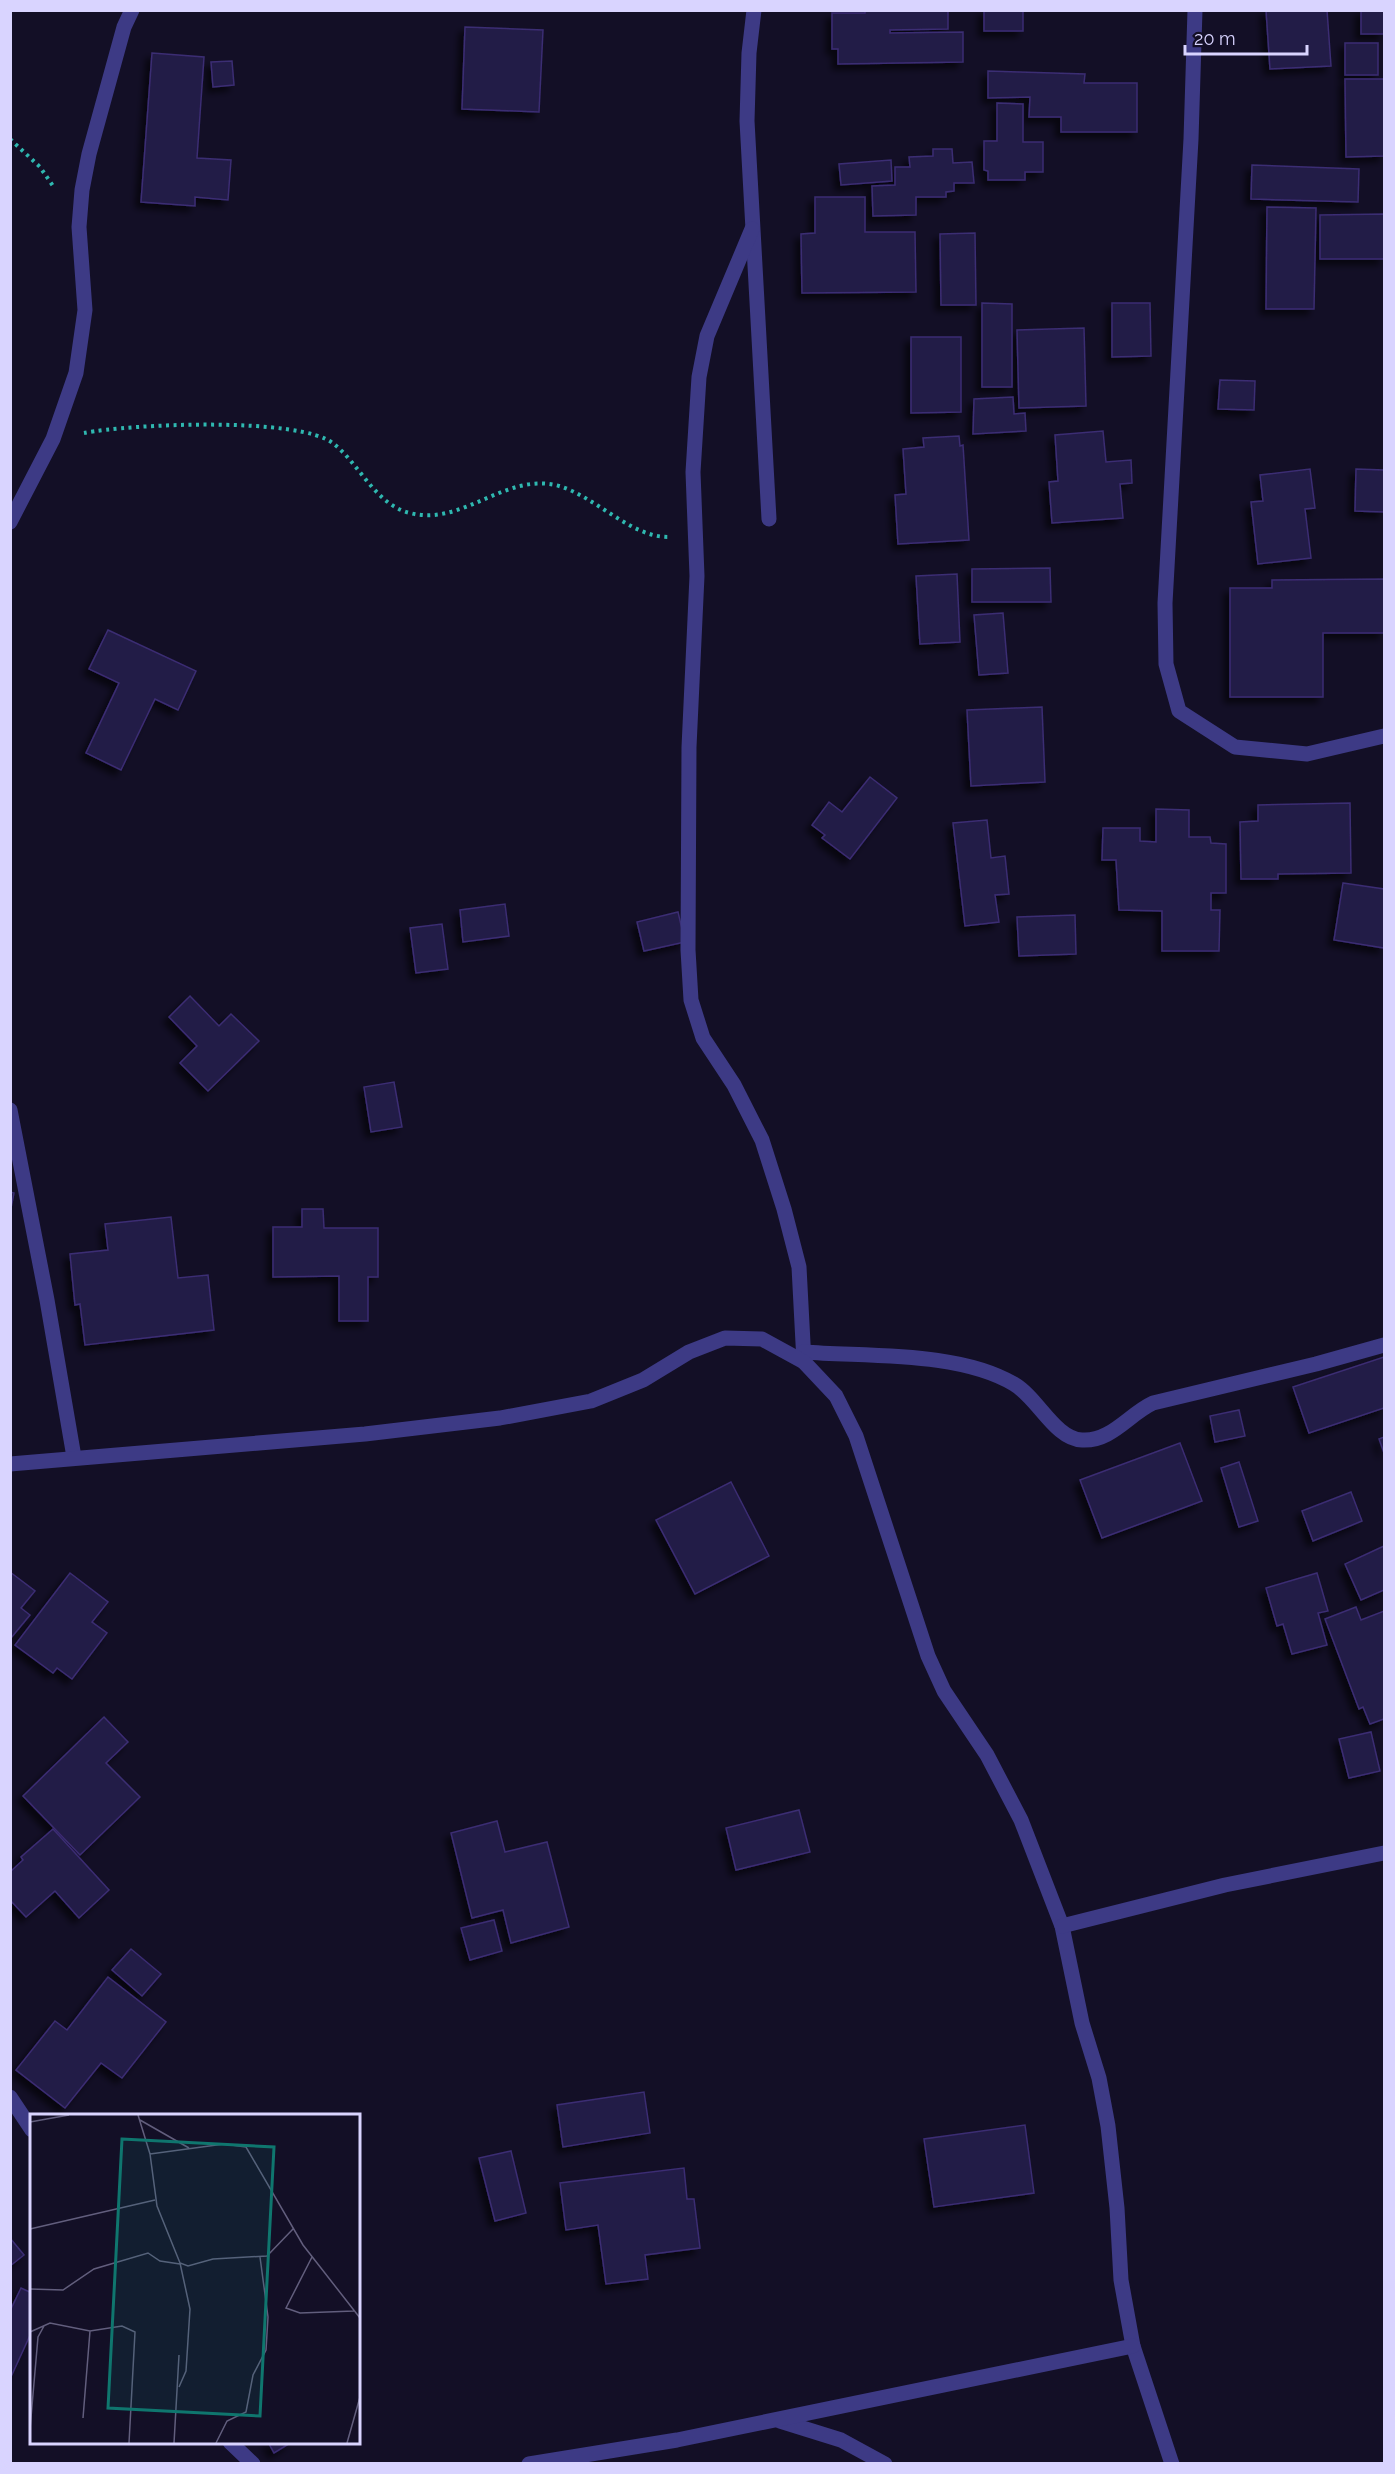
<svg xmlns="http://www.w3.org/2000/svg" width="1395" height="2474" viewBox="0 0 1395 2474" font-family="Raleway,sans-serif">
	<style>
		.building { fill: #241b47; stroke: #3b2d73; stroke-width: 1.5; filter: url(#shadow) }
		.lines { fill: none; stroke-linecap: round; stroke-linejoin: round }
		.path { stroke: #2fb8b0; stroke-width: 4; stroke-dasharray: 3 4.5; stroke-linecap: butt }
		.minor { stroke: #3d3a85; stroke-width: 15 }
		.inset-road { fill: none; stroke: #625e7d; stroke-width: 1.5 }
		.view { fill: #0f766e; fill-opacity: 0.15; stroke: #0f766e; stroke-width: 3 }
		.inset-edge { fill: none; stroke: #d9d4ff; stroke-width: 3 }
	</style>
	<defs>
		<filter id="shadow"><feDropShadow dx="-5.5" dy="5.5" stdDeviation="3" flood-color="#0009"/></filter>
	</defs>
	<rect width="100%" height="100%" fill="#130f26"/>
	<g class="building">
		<polygon points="865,10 948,10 948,29 890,30 890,33 963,32 963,62 838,64 838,49 832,49 832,13 865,13"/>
		<rect x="984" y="10" width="39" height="21"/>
		<polygon points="1266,10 1327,10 1331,66 1270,69"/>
		<rect x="1361" y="10" width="23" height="24"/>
		<polygon points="465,27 543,30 539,112 462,109"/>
		<rect x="1345" y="43" width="33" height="32"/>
		<polygon points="152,53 204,57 197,158 231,160 228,200 195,197 195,206 141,202"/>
		<polygon points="232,61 234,85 213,87 211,62"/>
		<polygon points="988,71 1085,74 1084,83 1137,83 1137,132 1061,132 1061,117 1029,117 1030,97 988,98"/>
		<polygon points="1345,79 1384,79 1384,156 1346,157"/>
		<polygon points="997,103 1023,104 1023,142 1043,142 1043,172 1025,172 1025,180 988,180 988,171 984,170 984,141 997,141"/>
		<polygon points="933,149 952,149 953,163 972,162 974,183 954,183 954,191 946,192 946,197 916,197 916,215 873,216 872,186 895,185 895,167 910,167 909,157 933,156"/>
		<polygon points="891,160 892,181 841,185 839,164"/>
		<polygon points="1252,165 1359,169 1358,202 1251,199"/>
		<polygon points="815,197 865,197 865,232 915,232 916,292 802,293 801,234 815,233"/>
		<polygon points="1267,207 1316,208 1314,309 1266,309"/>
		<polygon points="1384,214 1384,259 1320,259 1320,215"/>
		<polygon points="975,233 976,305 941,305 940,234"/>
		<polygon points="982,303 1012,304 1012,387 982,387"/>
		<polygon points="1112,303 1150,303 1151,356 1112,357"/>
		<polygon points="1084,328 1086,406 1019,408 1017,330"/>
		<polygon points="911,337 961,337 961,412 911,413"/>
		<polygon points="1220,380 1255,381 1254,410 1218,409"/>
		<polygon points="1013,397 1014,414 1025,413 1026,431 973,434 974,399"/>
		<polygon points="1103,431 1106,462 1131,460 1132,483 1120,484 1123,518 1052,523 1049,482 1058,481 1055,435"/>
		<polygon points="959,436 960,446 963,445 969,540 898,544 895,495 906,494 903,449 924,447 923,438"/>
		<polygon points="1310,469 1315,508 1305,509 1311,558 1258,564 1251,502 1263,501 1260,475"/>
		<polygon points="1356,469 1384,470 1384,512 1355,511"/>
		<polygon points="1050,568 1051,602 972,602 972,569"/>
		<polygon points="957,574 960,642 920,644 916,576"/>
		<polygon points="1384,579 1384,633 1323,633 1323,697 1230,697 1230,588 1272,588 1272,580"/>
		<polygon points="1003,613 1008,673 979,675 974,615"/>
		<polygon points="108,630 196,671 178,710 155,699 121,770 86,753 119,683 89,669"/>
		<polygon points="1042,707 1045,782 971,786 967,710"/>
		<polygon points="870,777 897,798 850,859 822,838 825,835 812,825 829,802 842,812"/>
		<polygon points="1350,803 1351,873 1278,874 1278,879 1241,879 1240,822 1258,821 1258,805"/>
		<polygon points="1156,809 1189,810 1189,837 1210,837 1211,843 1226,844 1226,893 1211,893 1211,910 1220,910 1219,951 1162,951 1162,911 1119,910 1116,860 1102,860 1103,828 1140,828 1140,841 1156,842"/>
		<polygon points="987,820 991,858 1005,856 1009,894 995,895 999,922 965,926 953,823"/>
		<polygon points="1343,883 1384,889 1384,948 1334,940"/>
		<polygon points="505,904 509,936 463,942 460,910"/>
		<polygon points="678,912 685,942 644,951 637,922"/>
		<polygon points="1075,915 1076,954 1019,956 1017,917"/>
		<polygon points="442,924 448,969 416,973 410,928"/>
		<polygon points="190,996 219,1026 231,1014 259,1041 208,1091 180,1063 197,1046 169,1017"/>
		<polygon points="394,1082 402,1127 371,1132 364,1087"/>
		<polygon points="10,1192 14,1193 10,1213"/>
		<polygon points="302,1209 323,1209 324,1228 378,1228 378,1277 368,1277 368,1321 339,1321 339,1276 273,1277 273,1227 302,1227"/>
		<polygon points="171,1217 178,1278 208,1275 214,1330 85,1345 80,1304 75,1305 70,1254 108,1250 105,1224"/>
		<polygon points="1384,1357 1384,1408 1309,1433 1293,1387"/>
		<polygon points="1239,1410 1245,1436 1215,1442 1210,1416"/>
		<polygon points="1384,1437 1384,1453 1379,1439"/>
		<polygon points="1180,1443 1202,1501 1102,1538 1080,1480"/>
		<polygon points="1239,1462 1258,1521 1239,1527 1221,1468"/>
		<polygon points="731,1482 769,1556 695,1594 656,1520"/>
		<polygon points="1351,1492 1362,1521 1313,1541 1302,1511"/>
		<polygon points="1384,1546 1384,1590 1361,1600 1345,1564"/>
		<polygon points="10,1572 35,1591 21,1608 30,1615 11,1638"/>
		<polygon points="70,1573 108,1602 92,1622 107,1633 72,1679 57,1668 53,1673 15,1645"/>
		<polygon points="1317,1573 1328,1611 1318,1613 1327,1645 1292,1654 1283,1624 1277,1626 1266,1588"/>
		<polygon points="1356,1607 1361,1620 1384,1611 1384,1719 1370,1724 1363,1707 1359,1709 1325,1619"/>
		<polygon points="104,1717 128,1742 106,1763 140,1797 80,1855 23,1796"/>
		<polygon points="1371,1732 1380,1771 1349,1778 1339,1739"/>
		<polygon points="799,1810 810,1852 736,1870 726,1828"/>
		<polygon points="497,1821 505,1852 547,1842 569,1927 511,1943 503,1910 472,1918 451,1833"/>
		<polygon points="53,1829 109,1890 79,1918 55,1891 26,1917 10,1900 10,1872 23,1860 21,1857"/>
		<polygon points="494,1920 502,1951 470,1960 461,1928"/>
		<polygon points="131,1949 161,1974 142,1996 112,1970"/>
		<polygon points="108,1977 166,2022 122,2078 101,2063 65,2108 16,2070 55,2021 67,2030"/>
		<polygon points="644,2092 650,2133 563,2147 557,2105"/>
		<polygon points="1025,2125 1034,2193 934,2207 924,2139"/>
		<polygon points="511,2151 526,2213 495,2221 479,2158"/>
		<polygon points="684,2168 687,2199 694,2199 700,2248 645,2255 648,2279 606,2284 598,2225 566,2230 560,2183"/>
		<polygon points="10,2238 24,2255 10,2266"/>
		<polygon points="21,2288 32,2293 32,2331 10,2379 10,2311"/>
		<polygon points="268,2442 292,2442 274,2453"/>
	</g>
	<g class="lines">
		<g class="path">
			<polyline points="10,139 40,167 53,186"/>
			<path d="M84,433C130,424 300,416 334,444C360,465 376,505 410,513C463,527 506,471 559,486C596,497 631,537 668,537"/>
		</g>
		<g class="minor">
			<polyline points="754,10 749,53 747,121 769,519"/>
			<polyline points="1195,10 1191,139 1165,603 1166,664 1179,711 1235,747 1307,754 1384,736"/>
			<polyline points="752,229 707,336 699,377 693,472 697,576 689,747 688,950 691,1000 703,1038 734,1085 762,1140 784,1209 799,1267 804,1362"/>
			<polyline points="10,522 53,439 76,373 85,310 79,227 82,190 89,154 124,27 132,10"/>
			<polyline points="10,1110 47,1300 74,1457"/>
			<path d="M804,1352C868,1357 958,1351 1014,1384C1038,1398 1055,1439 1082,1440C1111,1442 1129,1414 1153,1403L1316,1364L1384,1345"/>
			<polyline points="10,1464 365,1434 500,1418 591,1401 643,1380 689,1352 725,1338 762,1339 804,1362 836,1396 856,1436 928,1656 944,1691 987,1755 1021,1820 1062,1926 1082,2023 1099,2078 1108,2126 1117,2208 1121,2280 1133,2346 1172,2464"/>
			<polyline points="1062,1926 1225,1885 1384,1853"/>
			<polyline points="10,2097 32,2130"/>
			<polyline points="780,2421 841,2440 885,2464"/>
			<polyline points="230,2442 253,2464"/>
			<polyline points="529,2464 677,2440 1133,2346"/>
		</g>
	</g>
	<g transform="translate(30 2114)">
		<rect width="330" height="330" fill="#130f26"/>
		<path class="inset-road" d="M108,1L120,40L127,92L150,149L158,152L183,145L237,142L263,115M110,6L159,34M0,8L39,1M120,40L194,30L216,33L273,131L330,204M0,115L125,86M282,143L256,194L270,199L324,197M0,175L33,176L64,155L118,139L130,147L150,150M0,218L20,209L60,217L92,212L105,218L99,329M149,273L156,257L160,195L150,149M53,304L60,217M0,315L8,223L14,212M144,329L149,241M186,329L197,307L216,298L223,261L236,236L238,203L230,143M317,329L330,283"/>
		<path class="view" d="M92,25L244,33L230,302L78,294Z"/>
		<rect width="330" height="330" class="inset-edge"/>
	</g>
	<rect width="1395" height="2474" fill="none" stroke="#d9d4ff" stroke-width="24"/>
	<path d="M1185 45v9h122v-9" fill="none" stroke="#d9d4ff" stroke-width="3"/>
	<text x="1194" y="45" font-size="18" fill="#d9d4ff" stroke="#130f26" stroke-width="4.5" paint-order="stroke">20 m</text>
</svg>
